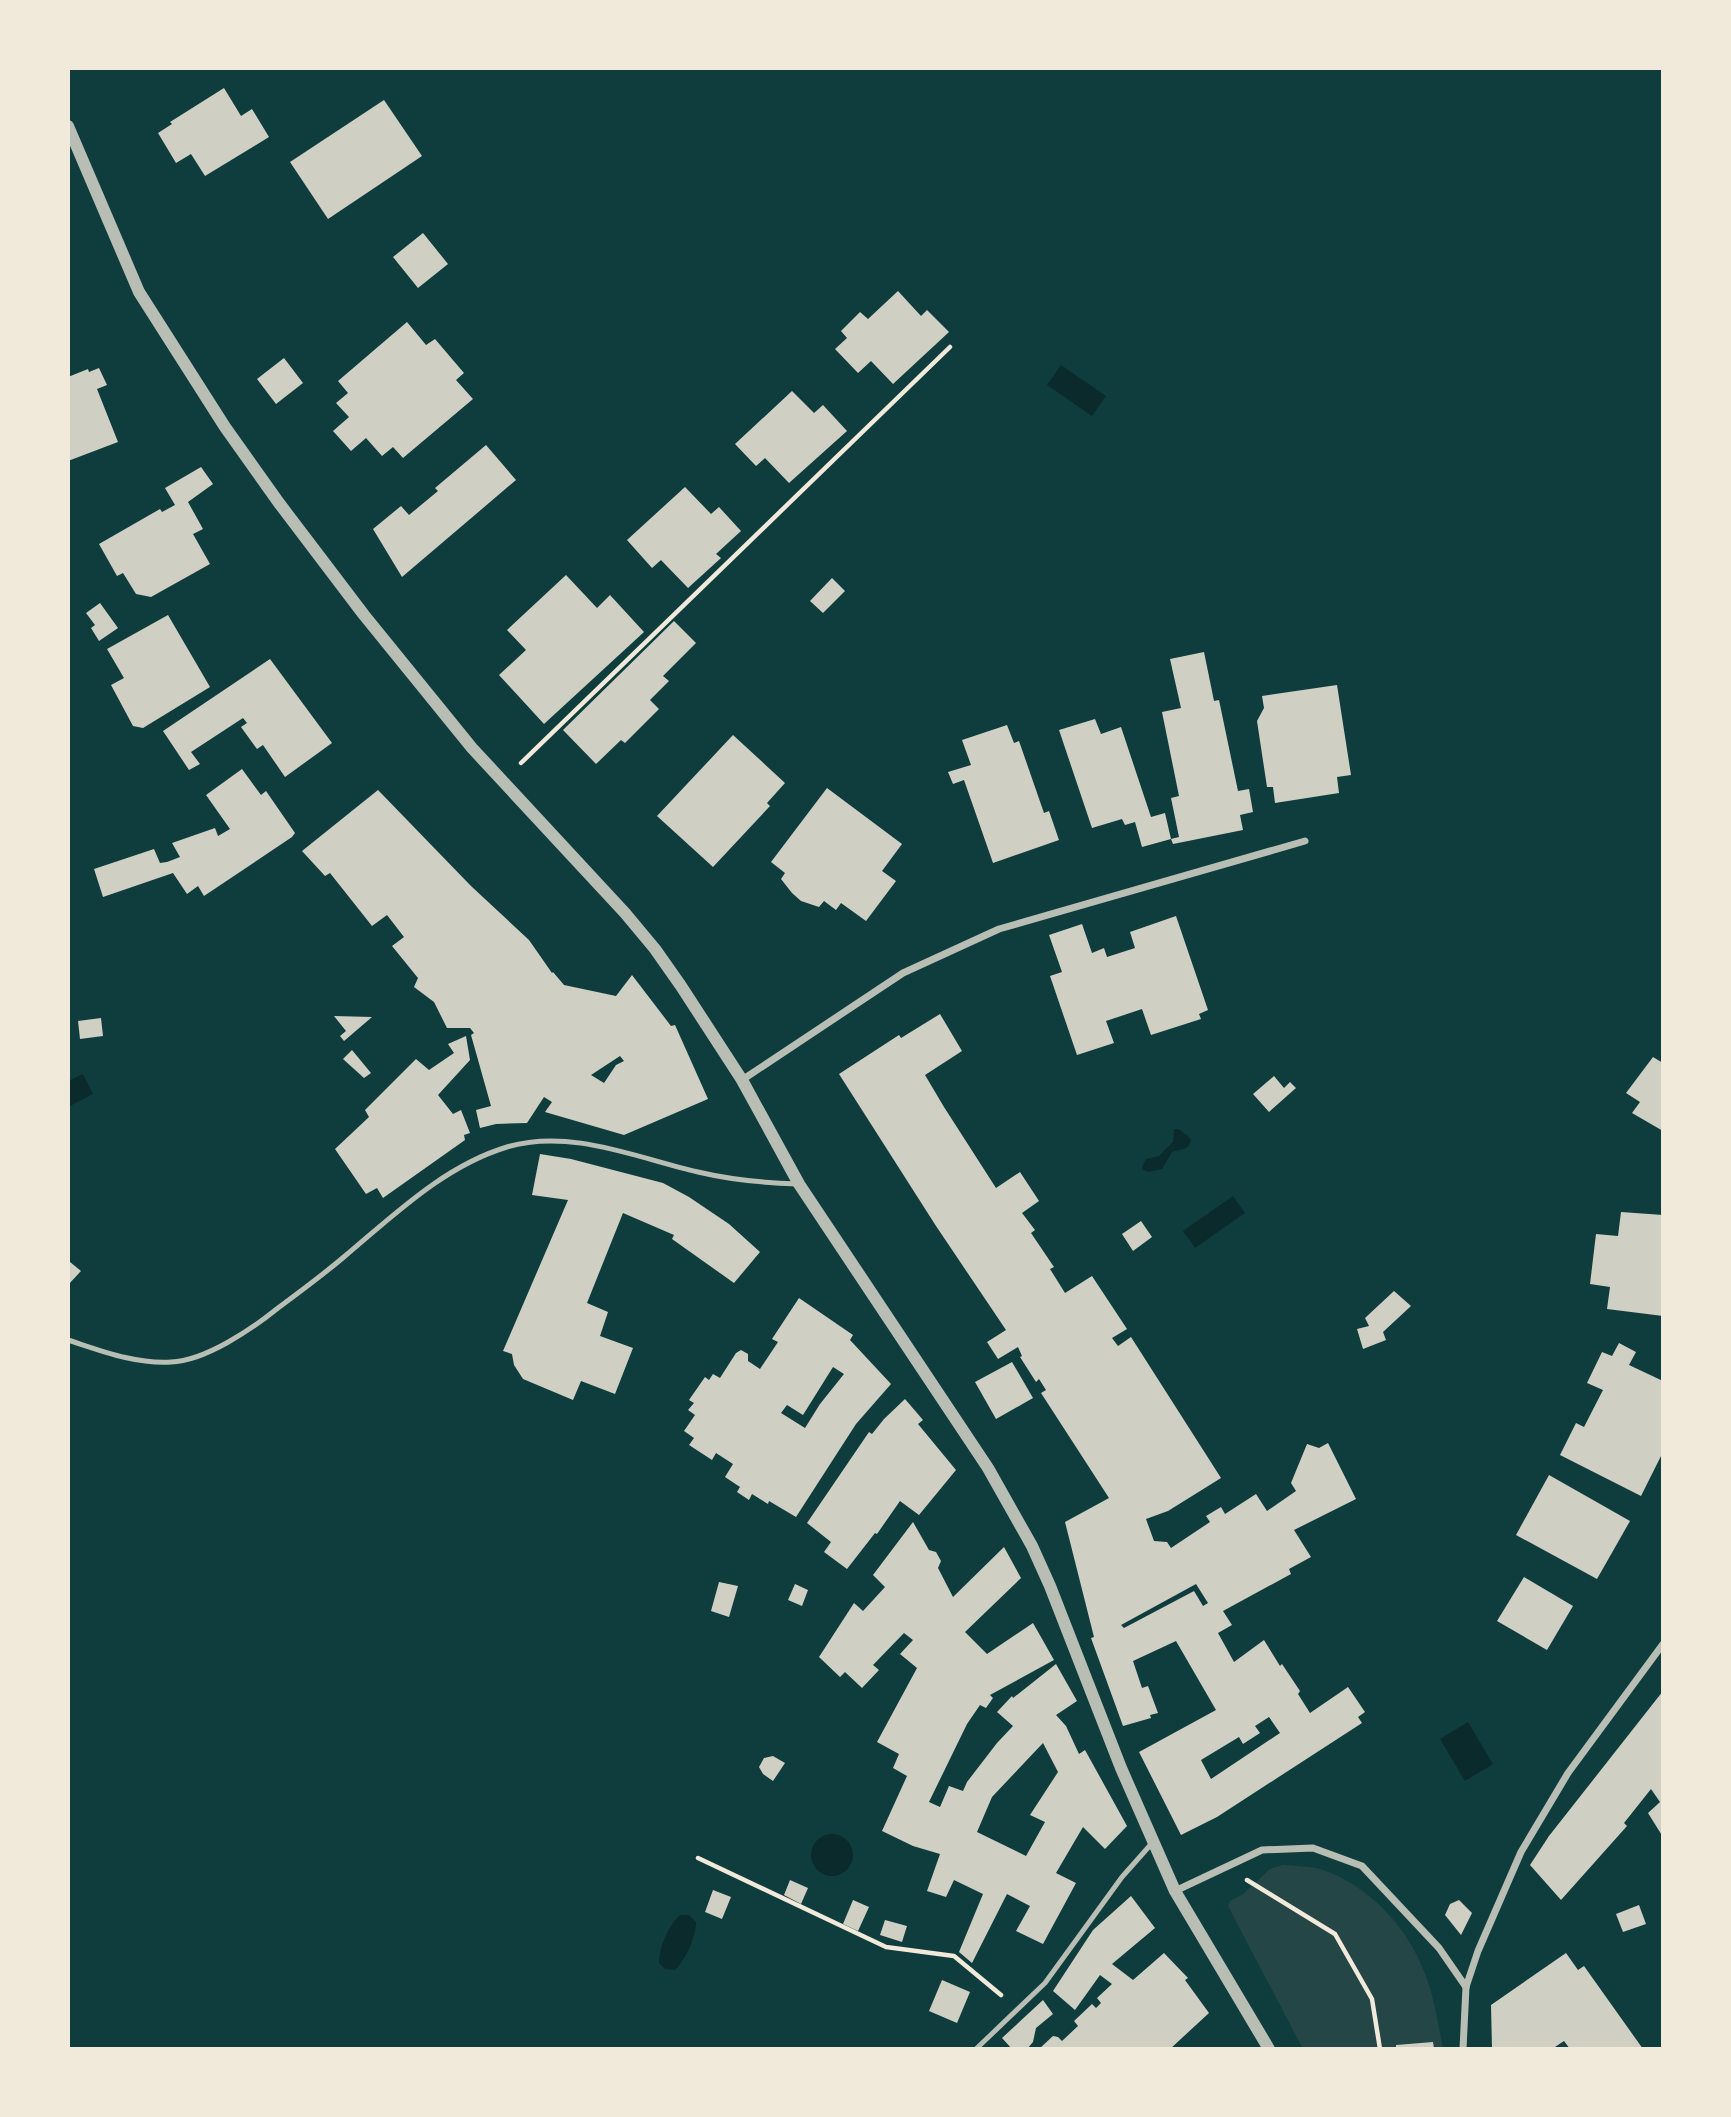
<svg xmlns="http://www.w3.org/2000/svg" width="1731" height="2117" viewBox="0 0 1731 2117" font-family="'Golos Text',sans-serif">
	<style>
		.green { fill: #244646 }
		.water { fill: #0a2a2b }
		.building { fill: #cfcfc3; fill-rule: evenodd }
		.lines { fill: none; stroke-linecap: round; stroke-linejoin: round }
		.path { stroke: #f1e9da; stroke-width: 4.5 }
		.service { stroke: #b8beb3; stroke-width: 5 }
		.minor { stroke: #b8beb3; stroke-width: 7 }
		.tertiary { stroke: #b8beb3; stroke-width: 12 }
	</style>
	<rect width="100%" height="100%" fill="#0f3d3e"/>
	<path class="green" d="M1283,1865C1295,1866 1308,1866 1320,1869C1367,1884 1406,1925 1424,1971C1434,1996 1438,2022 1443,2049H1303L1228,1906L1230,1901L1243,1894L1270,1869Z"/>
	<g class="water">
		<polygon points="1061,365 1106,396 1092,416 1047,385"/>
		<polygon points="83,1074 93,1094 68,1107 68,1081"/>
		<path d="M1174,1129H1178L1187,1135L1191,1140C1188,1152 1181,1148 1172,1152L1162,1169L1148,1172L1143,1170L1142,1167L1146,1159L1159,1156L1173,1142Z"/>
		<polygon points="1233,1196 1245,1213 1195,1248 1183,1231"/>
		<polygon points="1468,1722 1493,1764 1465,1781 1440,1739"/>
		<circle cx="832" cy="1855" r="21"/>
		<path d="M680,1915H689L696,1922C696,1937 686,1959 675,1970L665,1969L659,1963C659,1947 668,1926 680,1915Z"/>
	</g>
	<g class="building">
		<polygon points="224,88 241,116 252,109 269,137 205,176 191,154 176,163 158,133 172,124 170,122"/>
		<polygon points="384,100 422,156 328,219 290,162"/>
		<polygon points="423,233 448,264 418,288 393,257"/>
		<polygon points="898,291 921,316 927,310 949,332 893,384 871,361 858,373 835,349 847,338 841,331 860,312 868,319"/>
		<polygon points="407,322 426,345 435,339 464,373 456,380 473,399 403,458 393,447 382,456 366,438 351,451 333,431 349,417 336,403 348,393 338,381"/>
		<polygon points="284,358 303,383 276,404 257,379"/>
		<polygon points="99,368 107,385 97,389 118,442 68,461 68,377 88,369 89,372"/>
		<polygon points="792,391 814,413 823,405 847,431 789,483 765,458 756,466 735,444"/>
		<polygon points="486,445 516,480 402,577 373,529 401,506 409,515 438,491 435,488"/>
		<polygon points="201,467 213,484 188,502 203,529 193,534 210,564 151,597 136,594 123,573 117,576 99,544 160,509 162,512 175,505 165,488"/>
		<polygon points="685,487 711,514 719,507 741,531 716,554 721,558 688,588 661,560 652,568 627,540"/>
		<polygon points="566,575 597,608 610,595 644,632 544,724 499,675 526,650 507,630"/>
		<polygon points="832,578 845,591 823,613 810,601"/>
		<polygon points="100,603 118,628 99,641 91,628 95,625 86,613"/>
		<polygon points="168,615 210,687 143,728 133,726 111,685 124,678 107,649"/>
		<polygon points="674,621 696,643 663,676 669,681 650,700 659,709 625,743 621,740 596,764 563,730"/>
		<polygon points="1204,652 1214,701 1219,700 1238,791 1249,789 1253,812 1240,815 1243,830 1173,844 1171,839 1179,837 1171,798 1179,796 1162,712 1181,708 1170,659"/>
		<polygon points="270,659 332,743 285,777 263,745 257,749 241,727 247,723 243,718 191,752 200,764 189,770 163,731"/>
		<polygon points="1337,685 1351,775 1337,777 1339,793 1275,803 1273,787 1267,787 1257,721 1264,708 1262,696"/>
		<polygon points="1095,719 1101,734 1121,727 1151,817 1165,813 1171,839 1142,847 1135,822 1125,825 1122,819 1092,828 1059,730"/>
		<polygon points="1007,725 1014,743 1019,741 1044,813 1049,811 1059,840 993,863 964,780 953,784 948,772 971,765 962,740"/>
		<polygon points="733,735 785,783 767,803 770,806 713,867 657,816"/>
		<polygon points="242,769 261,795 266,791 295,833 292,837 204,896 198,886 187,894 173,873 103,897 94,869 154,849 160,863 167,862 180,857 172,843 215,828 218,836 230,829 206,795"/>
		<polygon points="827,788 902,844 882,871 896,881 866,921 841,903 836,910 824,901 819,907 801,901 792,893 781,879 785,873 771,862"/>
		<path d="M378,790L471,886L529,940L552,973L553,972L564,985L616,996L632,975L671,1026L675,1025L708,1099L624,1135L545,1112L552,1102L544,1097L527,1123L496,1124L480,1128L476,1110L491,1106L471,1035L474,1033L470,1028H447L434,1002L414,987L418,978L392,946L404,937L387,915L372,926L330,873L325,876L302,851ZM620,1056L624,1061L616,1065L604,1083L591,1075Z"/>
		<polygon points="1176,916 1208,1010 1199,1014 1201,1019 1151,1035 1142,1009 1106,1021 1114,1043 1077,1055 1050,976 1062,972 1049,935 1082,924 1092,953 1104,948 1107,957 1135,948 1130,932"/>
		<path d="M940,1014L962,1051L925,1075L944,1107L996,1188L1020,1172L1039,1201L1022,1213L1035,1230L1031,1233L1054,1267L1050,1269L1065,1293L1092,1276L1127,1329L1112,1338L1118,1346L1131,1337L1221,1478L1168,1511L1146,1519L1154,1541L1167,1542L1171,1548L1210,1522L1206,1516L1221,1507L1225,1514L1256,1494L1267,1511L1296,1491L1291,1483L1307,1444L1319,1448L1328,1443L1356,1499L1294,1530L1311,1557L1289,1569L1291,1574L1223,1611L1232,1625L1218,1633L1234,1662L1264,1640L1280,1666L1282,1664L1300,1691L1298,1694L1310,1713L1348,1687L1365,1712L1358,1717L1362,1723L1217,1817L1181,1835L1139,1752L1216,1710L1176,1641L1133,1661L1142,1688L1148,1686L1158,1713L1150,1715L1151,1718L1123,1726L1091,1638L1094,1637L1065,1522L1109,1498L1041,1393L1046,1390L1039,1379L1036,1382L1020,1357L1022,1356L1018,1347L998,1359L987,1342L1006,1330L936,1226L839,1074L899,1035L901,1038ZM1196,1584L1208,1603L1203,1606L1194,1591L1124,1628L1121,1625ZM1269,1717L1280,1733L1211,1779L1201,1760L1239,1737L1243,1744L1260,1733L1255,1726Z"/>
		<polygon points="334,1016 372,1017 344,1041 340,1036 346,1031"/>
		<polygon points="101,1018 103,1036 80,1039 78,1021"/>
		<polygon points="466,1036 470,1060 438,1095 453,1114 461,1110 470,1133 464,1135 465,1140 383,1198 377,1188 366,1194 335,1149 369,1117 365,1110 416,1059 429,1070 454,1053 448,1044"/>
		<polygon points="352,1050 371,1073 364,1078 343,1059"/>
		<polygon points="1653,1057 1663,1063 1663,1131 1632,1113 1640,1102 1626,1093"/>
		<polygon points="1274,1076 1284,1088 1290,1082 1296,1088 1269,1112 1253,1094"/>
		<polygon points="540,1154 571,1159 663,1183 689,1197 729,1224 760,1252 734,1283 672,1239 674,1235 623,1213 587,1303 608,1312 600,1336 633,1348 615,1394 581,1381 573,1400 523,1379 514,1365 512,1354 503,1351 568,1200 532,1195"/>
		<polygon points="1621,1212 1663,1215 1663,1316 1607,1309 1610,1287 1590,1284 1596,1234 1618,1236"/>
		<polygon points="1141,1221 1152,1237 1133,1251 1122,1234"/>
		<polygon points="70,1262 81,1271 68,1285 68,1264"/>
		<polygon points="1394,1291 1411,1306 1383,1332 1386,1340 1363,1349 1357,1329 1369,1326 1365,1318"/>
		<path d="M799,1298L853,1335L850,1340L891,1384L856,1424L796,1517L769,1501L768,1504L752,1494L749,1500L737,1492L740,1487L725,1477L733,1464L716,1453L712,1460L689,1445L694,1438L684,1431L695,1415L688,1410L694,1403L689,1400L705,1377L709,1380L713,1374L720,1378L736,1353L741,1350L748,1354V1361L760,1369L778,1342L772,1339ZM833,1367L844,1374L820,1404L805,1428L781,1413L787,1405L803,1415Z"/>
		<polygon points="1619,1343 1636,1352 1629,1365 1663,1381 1663,1452 1641,1496 1560,1455 1576,1423 1584,1427 1603,1390 1587,1383 1602,1352 1612,1356"/>
		<polygon points="1012,1362 1033,1398 996,1419 975,1382"/>
		<polygon points="905,1399 923,1420 918,1424 956,1470 919,1515 900,1501 877,1534 875,1533 847,1569 824,1552 831,1542 807,1523 869,1432 872,1434 884,1419"/>
		<polygon points="1549,1475 1630,1521 1597,1579 1516,1535"/>
		<path d="M913,1522L929,1550L936,1552L941,1561L938,1568L953,1597L1004,1547L1021,1578L965,1632L987,1654L1033,1623L1054,1660L990,1695L993,1698L986,1708L980,1705L967,1724L929,1802L940,1807L949,1786L963,1791L967,1782L997,1743L1013,1726L997,1712L1012,1696L1013,1698L1056,1664L1077,1701L1056,1715L1066,1726L1079,1754L1085,1750L1127,1826L1105,1849L1083,1827L1056,1873L1076,1883L1043,1944L1016,1931L1030,1906L1007,1894L972,1963L959,1952L983,1894L954,1880L946,1897L927,1891L940,1854L913,1846L882,1831L907,1776L893,1768L899,1754L877,1742L917,1668L900,1654L913,1640L904,1633L873,1665L879,1670L862,1688L845,1672L840,1677L819,1657L854,1603L863,1611L885,1587L873,1575ZM1043,1743L1058,1772L1030,1815L1045,1822L1026,1856L977,1832L992,1797Z"/>
		<polygon points="1524,1577 1573,1606 1547,1650 1497,1621"/>
		<polygon points="719,1582 738,1586 729,1617 711,1611"/>
		<polygon points="795,1584 808,1590 802,1606 788,1600"/>
		<polygon points="1663,1691 1663,1837 1648,1813 1660,1802 1651,1789 1624,1823 1627,1826 1561,1900 1530,1865 1549,1836"/>
		<polygon points="773,1756 785,1763 773,1781 763,1774 759,1767 764,1758"/>
		<polygon points="790,1880 808,1888 801,1904 784,1895"/>
		<polygon points="713,1890 731,1897 722,1919 705,1912"/>
		<polygon points="1131,1896 1155,1928 1112,1964 1133,1980 1164,1953 1188,1978 1185,1980 1209,2013 1170,2049 1039,2049 1053,2036 1058,2037 1062,2041 1078,2026 1074,2021 1092,2004 1096,2008 1101,2003 1097,1998 1112,1984 1100,1975 1075,2010 1053,1991 1093,1930"/>
		<polygon points="853,1900 869,1907 858,1931 843,1924"/>
		<polygon points="1459,1900 1472,1913 1461,1935 1445,1915 1450,1904"/>
		<polygon points="1639,1905 1646,1924 1623,1932 1616,1914"/>
		<polygon points="885,1920 907,1926 902,1942 880,1935"/>
		<polygon points="1566,1953 1578,1970 1584,1966 1643,2049 1570,2049 1564,2041 1552,2049 1492,2049 1491,2005"/>
		<polygon points="942,1980 970,1992 957,2023 929,2011"/>
		<polygon points="1043,2000 1053,2014 1036,2028 1033,2042 1027,2049 1012,2049 1002,2038"/>
		<polygon points="1433,2042 1434,2049 1396,2049 1396,2045"/>
	</g>
	<g class="lines">
		<g class="path">
			<polyline points="521,763 950,347"/>
			<polyline points="698,1858 886,1947 954,1956 1001,1995"/>
			<polyline points="1247,1880 1335,1934 1372,1999 1380,2049"/>
		</g>
		<g class="service">
			<path d="M68,1340C102,1351 135,1364 171,1362C205,1361 252,1329 278,1308C301,1291 324,1274 345,1256C394,1215 444,1166 507,1147C570,1128 637,1158 698,1172C732,1180 764,1183 798,1184"/>
			<polyline points="976,2049 1045,1983 1122,1877 1153,1842"/>
		</g>
		<g class="minor">
			<polyline points="742,1080 903,973 999,929 1305,841"/>
			<polyline points="1175,1891 1262,1850 1313,1848 1362,1866 1439,1948 1466,1987"/>
			<polyline points="1463,2049 1466,1987 1478,1951 1521,1852 1568,1773 1663,1644"/>
		</g>
		<polyline class="tertiary" points="68,126 139,292 225,427 279,503 364,615 472,748 625,913 655,949 681,986 742,1080 799,1184 988,1468 1032,1546 1050,1586 1121,1768 1175,1891 1269,2049"/>
	</g>
	<rect width="1731" height="2117" fill="none" stroke="#f1e9da" stroke-width="140"/>
</svg>
